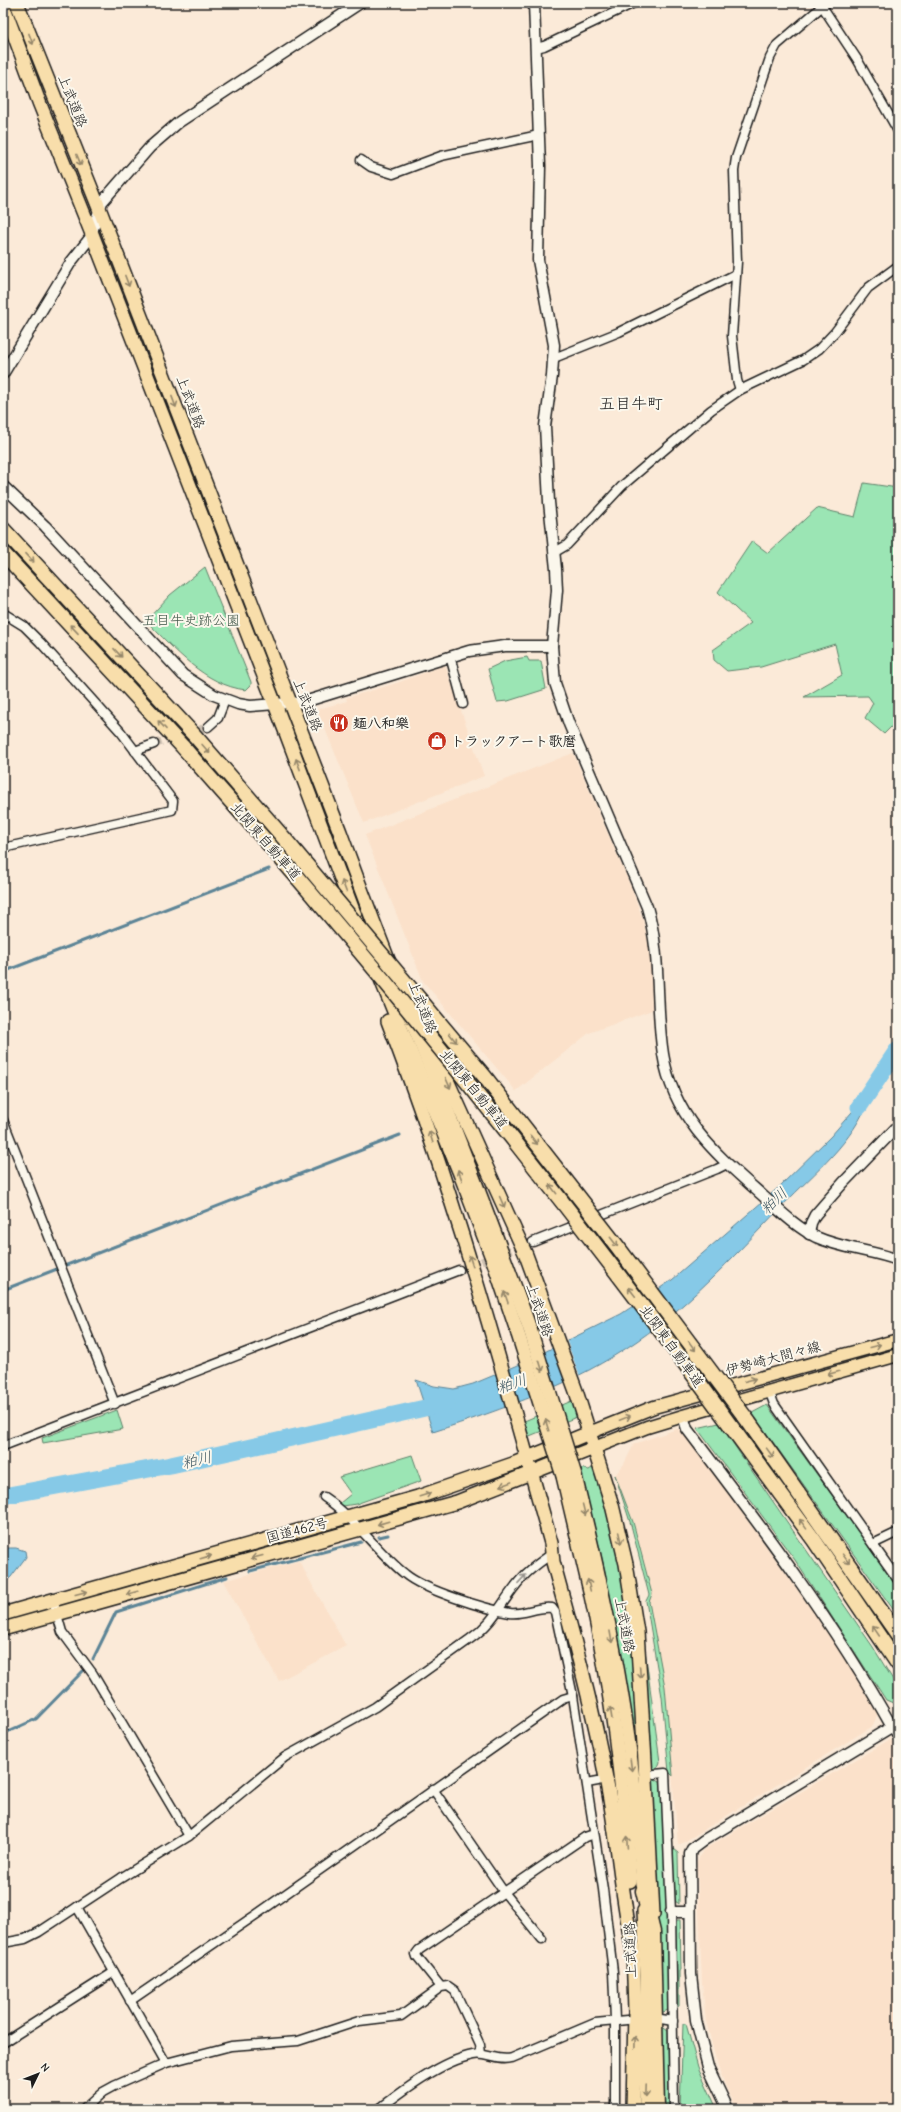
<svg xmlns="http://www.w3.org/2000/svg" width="901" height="2112" viewBox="0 0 901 2112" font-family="'Comic Neue','Klee One',sans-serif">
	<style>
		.built { fill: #fbe1ca }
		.green { fill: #9be5b4; stroke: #5c8068 }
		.water { fill: #86c9e7; stroke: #5c8496 }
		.pier { fill: #fbead8 }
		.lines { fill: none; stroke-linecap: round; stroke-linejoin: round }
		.stream { stroke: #5c8496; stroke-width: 3 }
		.river { stroke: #86c9e7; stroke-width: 17 }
		.minor-tunnel { stroke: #cec1b2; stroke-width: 8; stroke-dasharray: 8 4; stroke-linecap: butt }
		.minor-casing { stroke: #1c1c1c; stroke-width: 11 }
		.tertiary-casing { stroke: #1c1c1c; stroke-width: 13 }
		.primary-casing { stroke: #1c1c1c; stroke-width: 15 }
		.trunk-casing { stroke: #1c1c1c; stroke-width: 16 }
		.motorway-casing { stroke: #1c1c1c; stroke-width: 17 }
		.minor { stroke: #fbf7ec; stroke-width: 8 }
		.tertiary { stroke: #fbf7ec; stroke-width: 10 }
		.primary { stroke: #f8deab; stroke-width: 12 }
		.trunk { stroke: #f8deab; stroke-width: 13 }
		.motorway { stroke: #f8deab; stroke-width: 14 }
		.trunk-bridge-casing { stroke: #1c1c1c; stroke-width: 16; stroke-linecap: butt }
		.motorway-bridge-casing { stroke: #1c1c1c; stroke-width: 17; stroke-linecap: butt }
		.trunk-bridge { stroke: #f8deab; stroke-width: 13 }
		.motorway-bridge { stroke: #f8deab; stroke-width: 14 }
		.oneway { stroke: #95876b }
		.oneway2 { stroke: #97948e }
		.labels { text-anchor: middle; stroke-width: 4; stroke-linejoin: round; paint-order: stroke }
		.street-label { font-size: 14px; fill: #1c1c1c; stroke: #fbf7ec }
		.park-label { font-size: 14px; fill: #42584a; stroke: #fbf7ec }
		.poi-label { font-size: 14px; font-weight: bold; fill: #1c1c1c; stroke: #fbf7ec; text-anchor: start }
		.water-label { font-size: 15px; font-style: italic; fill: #415963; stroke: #fbf7ec }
		.quarter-label { font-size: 16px; fill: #1c1c1c; stroke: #fbf7ec }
	</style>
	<rect width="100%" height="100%" fill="#fbead8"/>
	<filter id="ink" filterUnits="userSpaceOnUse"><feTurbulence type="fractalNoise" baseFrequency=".025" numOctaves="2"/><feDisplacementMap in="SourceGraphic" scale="8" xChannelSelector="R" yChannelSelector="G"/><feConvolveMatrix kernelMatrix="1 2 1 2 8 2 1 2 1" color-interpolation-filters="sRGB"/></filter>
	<g filter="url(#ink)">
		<g class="built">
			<polygon points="445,665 484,776 364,823 318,712 319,709 347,701 346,698 397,683"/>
			<polygon points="573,753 631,887 642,917 651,953 652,1010 589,1033 516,1091 423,981 365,835"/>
			<polygon points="677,1429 684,1432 815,1614 847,1661 878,1712 873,1726 679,1845 678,1845 665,1687 649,1602 652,1594 633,1522 615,1475 624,1464 634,1444"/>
			<polygon points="299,1561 346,1646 279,1681 223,1581"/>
			<polygon points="889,1740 895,1742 898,1746 898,2109 738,2109 729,2094 718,2067 706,2021 702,1983 697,1862 703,1850"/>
		</g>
		<g class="green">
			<polygon points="864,483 898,488 898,720 884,734 865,718 873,703 868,696 804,697 842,675 835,644 761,667 727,671 714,660 713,650 751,623 718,592 752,541 768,553 817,508 855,517"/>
			<path d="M205,567L251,682V685L246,690C204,685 175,649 146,621L170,595Z"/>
			<polygon points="527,657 529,661 541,661 546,689 508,701 497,702 488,669 505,661"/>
			<polygon points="574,1400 579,1416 527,1437 522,1422"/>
			<polygon points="767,1405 898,1587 898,1616 752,1413"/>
			<polygon points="117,1410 123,1429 43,1443 42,1438"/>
			<polygon points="719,1423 873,1647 898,1688 898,1705 886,1700 795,1560 697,1428"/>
			<polygon points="412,1455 421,1481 356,1504 343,1506 340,1503 351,1494 339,1477"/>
			<path d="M595,1466L604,1491L630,1615L641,1785C628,1678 608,1572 579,1468L589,1470Z"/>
			<polygon points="615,1475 633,1522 652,1594 649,1602 665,1687 673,1776 669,1772 662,1697 646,1601 649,1595 631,1525"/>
			<polygon points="640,1613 660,1762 658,1767 654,1769 655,1779 660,1782 661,1787 668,1916 668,2010 661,2013 653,1801"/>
			<polygon points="673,1849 678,1853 679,1904 674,1900"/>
			<polygon points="677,1920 680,1920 681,1970 679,1971 679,2006 677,2007 675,1923"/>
			<polygon points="683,2024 686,2024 698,2067 717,2109 680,2109"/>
			<polygon points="661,2026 668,2031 669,2109 664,2109"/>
		</g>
		<g class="water">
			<path d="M872,1089C860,1135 822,1166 789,1199C741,1248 694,1302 637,1341C575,1384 504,1409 433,1432L416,1380L434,1386L454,1389L473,1384L516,1366L621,1314L672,1280L778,1188L831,1136Z"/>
			<polygon points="3,1548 16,1548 25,1551 26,1557 11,1577 3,1584"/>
		</g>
		<polygon class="pier" points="566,1339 580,1377 569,1382 555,1344"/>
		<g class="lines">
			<g class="stream">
				<polyline points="3,972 269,869"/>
				<polyline points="67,1265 400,1135"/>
				<polyline points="3,1290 57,1269"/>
				<polyline points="379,1537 388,1535"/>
				<polyline points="250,1571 361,1542"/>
				<polyline points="93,1659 116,1612 227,1577"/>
				<polyline points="3,1734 36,1719 83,1671"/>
			</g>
			<g class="river">
				<polyline points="859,1107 898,1049"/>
				<polyline points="3,1496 171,1465 447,1403"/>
			</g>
			<g class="minor-tunnel">
				<polyline points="154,744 208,727"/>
				<polyline points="459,1270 525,1245"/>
			</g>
			<defs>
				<g id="minor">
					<polyline points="818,3 822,6 857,59 898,131"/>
					<polyline points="536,48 544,46 634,3"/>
					<polyline points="361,160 371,167 393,174 441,156 539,135"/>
					<polyline points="554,358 619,332 736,274"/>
					<polyline points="740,390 737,380 732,336 737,262 734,171 736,158 770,58 777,45 826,3"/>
					<polyline points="555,552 567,545 622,486 711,410 740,390 803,360 819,349 835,332 868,288 898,266"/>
					<polyline points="3,613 24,626 40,642 121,732 173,801 172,810 3,848"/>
					<polyline points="450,656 463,704"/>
					<polyline points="208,727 218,718 225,700"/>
					<polyline points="135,751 154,744"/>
					<polyline points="3,1120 115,1404"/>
					<polyline points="533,1242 717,1169 727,1164"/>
					<polyline points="769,1390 774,1404 898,1580"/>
					<polyline points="3,1446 459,1270"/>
					<path d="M324,1497C355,1518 376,1551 405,1574C424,1590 485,1609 510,1613C524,1615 537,1606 552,1608L555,1612L573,1696L603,1889L613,1972L615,2020V2109"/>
					<polyline points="873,1544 898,1532"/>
					<polyline points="53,1600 62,1632 93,1674 189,1836"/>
					<polyline points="892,1727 898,1737"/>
					<polyline points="655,1774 665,1773 671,1912 674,2109"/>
					<polyline points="587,1783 598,1781"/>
					<polyline points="433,1789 504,1892 542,1939"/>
					<polyline points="77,1907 166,2063"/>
					<path d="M3,1943L25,1939L39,1932L121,1878L189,1836L285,1757L375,1707L470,1639C496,1621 502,1600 522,1578C531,1568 542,1561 553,1553"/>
					<polyline points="441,1987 417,1957 416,1954 419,1950 585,1837 594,1834"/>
					<polyline points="130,2001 257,1914 563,1699 573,1696"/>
					<polyline points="661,2019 673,2021"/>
					<polyline points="3,2043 114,1972"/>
					<polyline points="84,2109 103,2092 114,2086 166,2063 231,2046 298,2041 359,2021 401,2016 441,1987 448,1986 455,1991 480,2045 481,2054"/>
					<path d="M379,2109C404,2090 442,2061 473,2055C487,2052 497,2062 512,2058L595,2023L627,2020"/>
				</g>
				<g id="tertiary">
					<path d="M534,3L540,166L538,260L554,345L552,376L545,426L549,502L556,569L557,590L552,646L555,683L569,724L647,907C662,957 655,1004 663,1054C673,1118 716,1154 762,1195C779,1210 796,1227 816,1237C843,1249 871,1250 898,1260"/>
					<polyline points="3,374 71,262 90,238 102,202 150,147 179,122 360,3"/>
					<polyline points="3,486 45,526 183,675 214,695 238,704 250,706 289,703 304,702 469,651 505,646 552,646"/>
					<polyline points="809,1234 811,1223 815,1215 843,1183 898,1126"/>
					<path d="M683,1416L687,1429C760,1525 833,1621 892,1727"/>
					<polyline points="671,1912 690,1912"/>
					<polyline points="728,2109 708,2067 696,2020 691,1974 690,1854 692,1849 704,1840 898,1723"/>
				</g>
				<g id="primary">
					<polyline points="589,1433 654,1407 898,1340"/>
					<polyline points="594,1448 647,1427 683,1416 898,1355"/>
				</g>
				<g id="trunk">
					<path d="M17,3L99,208L340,832C400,999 471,1162 530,1329"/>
					<polyline points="3,5 39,102 92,234 285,730 354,913 459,1171 494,1263 518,1334"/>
					<path d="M388,1021C454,1192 502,1367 551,1543L553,1562C574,1638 595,1716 609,1794C619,1848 622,1902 634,1955"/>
					<polyline points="428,1038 526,1255 576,1391 612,1505 626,1564 637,1632 645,1761 653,1914"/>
					<path d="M574,1472C592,1545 609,1617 621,1691C632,1755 637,1820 643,1884"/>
					<path d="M563,1476C572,1514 581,1552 590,1591C611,1686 623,1784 630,1881"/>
					<polyline points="3,1614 418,1497 513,1464 589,1433"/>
					<polyline points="3,1629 457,1502 594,1448"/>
					<polyline points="644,1911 647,1976 646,2109"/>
					<polyline points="633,1947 635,2012 633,2109"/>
				</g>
				<g id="motorway">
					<polyline points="3,529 196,737 283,837"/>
					<polyline points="3,553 182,746 272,848"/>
					<polyline points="748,1421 898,1635"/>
					<polyline points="730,1425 814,1540 898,1664"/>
					<polyline points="643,1891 653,1932 657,2109"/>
				</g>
			</defs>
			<use href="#minor" class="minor-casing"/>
			<use href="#tertiary" class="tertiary-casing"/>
			<use href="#primary" class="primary-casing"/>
			<use href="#trunk" class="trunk-casing"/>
			<use href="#motorway" class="motorway-casing"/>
			<use href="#minor" class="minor"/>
			<use href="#tertiary" class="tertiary"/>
			<use href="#primary" class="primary"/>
			<use href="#trunk" class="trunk"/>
			<use href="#motorway" class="motorway"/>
			<defs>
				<g id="trunk-bridge">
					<polyline points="530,1329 574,1472"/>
					<polyline points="518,1334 563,1476"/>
				</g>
				<g id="motorway-bridge">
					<polyline points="283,837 485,1077 617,1246 748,1421"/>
					<path d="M272,848C432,1034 586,1226 730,1425"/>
				</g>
			</defs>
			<use href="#trunk-bridge" class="trunk-bridge-casing"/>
			<use href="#motorway-bridge" class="motorway-bridge-casing"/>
			<use href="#trunk-bridge" class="trunk-bridge"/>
			<use href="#motorway-bridge" class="motorway-bridge"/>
		</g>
		<defs><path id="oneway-shaft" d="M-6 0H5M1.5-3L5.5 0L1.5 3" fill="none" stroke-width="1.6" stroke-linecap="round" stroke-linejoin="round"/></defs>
		<g class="oneway">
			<use href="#oneway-shaft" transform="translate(31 39) rotate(69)"/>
			<use href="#oneway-shaft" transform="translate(79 160) rotate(68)"/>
			<use href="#oneway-shaft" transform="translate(127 281) rotate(69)"/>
			<use href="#oneway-shaft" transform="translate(174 402) rotate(69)"/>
			<use href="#oneway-shaft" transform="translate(30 558) rotate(47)"/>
			<use href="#oneway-shaft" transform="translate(74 629) rotate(-133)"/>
			<use href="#oneway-shaft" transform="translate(118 653) rotate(47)"/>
			<use href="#oneway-shaft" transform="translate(162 725) rotate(-133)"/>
			<use href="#oneway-shaft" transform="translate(206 749) rotate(49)"/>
			<use href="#oneway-shaft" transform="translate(298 764) rotate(-111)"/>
			<use href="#oneway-shaft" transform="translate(344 886) rotate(-111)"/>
			<use href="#oneway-shaft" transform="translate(453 1038) rotate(51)"/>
			<use href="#oneway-shaft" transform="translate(448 1083) rotate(66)"/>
			<use href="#oneway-shaft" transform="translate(431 1137) rotate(-108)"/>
			<use href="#oneway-shaft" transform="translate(534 1140) rotate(52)"/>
			<use href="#oneway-shaft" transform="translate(460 1175) rotate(-111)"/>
			<use href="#oneway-shaft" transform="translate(553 1189) rotate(-128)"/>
			<use href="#oneway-shaft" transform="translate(502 1202) rotate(66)"/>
			<use href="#oneway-shaft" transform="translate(614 1242) rotate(52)"/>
			<use href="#oneway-shaft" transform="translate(471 1261) rotate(-108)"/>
			<use href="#oneway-shaft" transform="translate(632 1292) rotate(-128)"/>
			<use href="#oneway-shaft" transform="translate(506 1297) rotate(-109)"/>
			<use href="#oneway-shaft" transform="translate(692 1346) rotate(54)"/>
			<use href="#oneway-shaft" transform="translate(875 1346) rotate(-15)"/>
			<use href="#oneway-shaft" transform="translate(541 1366) rotate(73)"/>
			<use href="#oneway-shaft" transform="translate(833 1373) rotate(165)"/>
			<use href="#oneway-shaft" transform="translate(750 1380) rotate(-15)"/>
			<use href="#oneway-shaft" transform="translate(625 1418) rotate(-22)"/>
			<use href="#oneway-shaft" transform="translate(547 1425) rotate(-107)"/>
			<use href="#oneway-shaft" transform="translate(770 1453) rotate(54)"/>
			<use href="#oneway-shaft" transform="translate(506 1484) rotate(160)"/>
			<use href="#oneway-shaft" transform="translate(425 1495) rotate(-17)"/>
			<use href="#oneway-shaft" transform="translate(584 1510) rotate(76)"/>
			<use href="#oneway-shaft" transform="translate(383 1523) rotate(164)"/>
			<use href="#oneway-shaft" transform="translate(803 1524) rotate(-126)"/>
			<use href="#oneway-shaft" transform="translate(620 1538) rotate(77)"/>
			<use href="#oneway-shaft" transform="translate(206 1557) rotate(-16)"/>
			<use href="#oneway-shaft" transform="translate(257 1557) rotate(166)"/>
			<use href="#oneway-shaft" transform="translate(846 1559) rotate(55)"/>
			<use href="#oneway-shaft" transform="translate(589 1585) rotate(-103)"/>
			<use href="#oneway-shaft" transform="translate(81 1593) rotate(-15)"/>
			<use href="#oneway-shaft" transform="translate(132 1593) rotate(164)"/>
			<use href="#oneway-shaft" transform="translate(876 1631) rotate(-124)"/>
			<use href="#oneway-shaft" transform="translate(611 1637) rotate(80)"/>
			<use href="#oneway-shaft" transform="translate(640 1672) rotate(86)"/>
			<use href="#oneway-shaft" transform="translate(611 1713) rotate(-99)"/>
			<use href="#oneway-shaft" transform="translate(631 1765) rotate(83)"/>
			<use href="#oneway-shaft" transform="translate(627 1842) rotate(-94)"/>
			<use href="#oneway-shaft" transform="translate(635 2042) rotate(-89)"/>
			<use href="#oneway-shaft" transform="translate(646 2091) rotate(92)"/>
		</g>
		<use class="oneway2" href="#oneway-shaft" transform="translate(522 1579) rotate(-47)"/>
	</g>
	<defs>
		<symbol id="restaurant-disc" viewBox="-11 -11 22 22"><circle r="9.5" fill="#c8321e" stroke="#fbf7ec"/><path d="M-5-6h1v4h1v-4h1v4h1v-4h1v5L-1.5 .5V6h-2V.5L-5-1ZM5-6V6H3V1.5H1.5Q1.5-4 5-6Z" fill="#fff"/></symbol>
		<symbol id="shop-disc" viewBox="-11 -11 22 22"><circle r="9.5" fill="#c8321e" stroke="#fbf7ec"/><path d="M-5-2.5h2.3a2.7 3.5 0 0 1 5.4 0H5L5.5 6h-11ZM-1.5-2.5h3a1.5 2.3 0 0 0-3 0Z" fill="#fff"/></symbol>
	</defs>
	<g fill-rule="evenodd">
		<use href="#restaurant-disc" x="328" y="712" width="22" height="22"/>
		<use href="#shop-disc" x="426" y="730" width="22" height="22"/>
	</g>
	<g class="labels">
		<g class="street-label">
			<text transform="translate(73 101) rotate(68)" y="5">上武道路</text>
			<text transform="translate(191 402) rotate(69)" y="5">上武道路</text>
			<text transform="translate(308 705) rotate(68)" y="5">上武道路</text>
			<text transform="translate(266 841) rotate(49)" y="5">北関東自動車道</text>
			<text transform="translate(423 1007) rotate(69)" y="5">上武道路</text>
			<text transform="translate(474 1089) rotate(51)" y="5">北関東自動車道</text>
			<text transform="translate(540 1310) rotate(71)" y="5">上武道路</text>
			<text transform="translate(672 1346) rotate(54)" y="5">北関東自動車道</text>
			<text transform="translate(773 1358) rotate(-15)" y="5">伊勢崎大間々線</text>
			<text transform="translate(297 1530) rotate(-15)" y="5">国道462号</text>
			<text transform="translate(625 1625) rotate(79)" y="5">上武道路</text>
			<text transform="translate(630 1950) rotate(-92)" y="5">上武道路</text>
		</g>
		<g class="park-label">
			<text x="191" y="625">五目牛史跡公園</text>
		</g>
		<g class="poi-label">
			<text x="353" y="728">麺八和樂</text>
			<text x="451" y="746">トラックアート歌麿</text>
		</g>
		<g class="water-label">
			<text transform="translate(774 1201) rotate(-44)" y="5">粕川</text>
			<text transform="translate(512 1384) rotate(-19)" y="5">粕川</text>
			<text transform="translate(197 1460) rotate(-13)" y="5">粕川</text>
		</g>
		<g class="quarter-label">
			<text x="631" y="409">五目牛町</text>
		</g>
	</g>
	<rect width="901" height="2112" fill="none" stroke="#fbf7ec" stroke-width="16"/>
	<rect x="8" y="8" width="885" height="2096" fill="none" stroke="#1c1c1c" stroke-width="1.5" filter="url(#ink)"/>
	<g transform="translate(38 2074) rotate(47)" stroke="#fbf7ec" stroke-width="3" paint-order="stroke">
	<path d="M0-3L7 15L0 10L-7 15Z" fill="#1c1c1c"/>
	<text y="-6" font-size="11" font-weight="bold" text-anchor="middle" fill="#1c1c1c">N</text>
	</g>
</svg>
